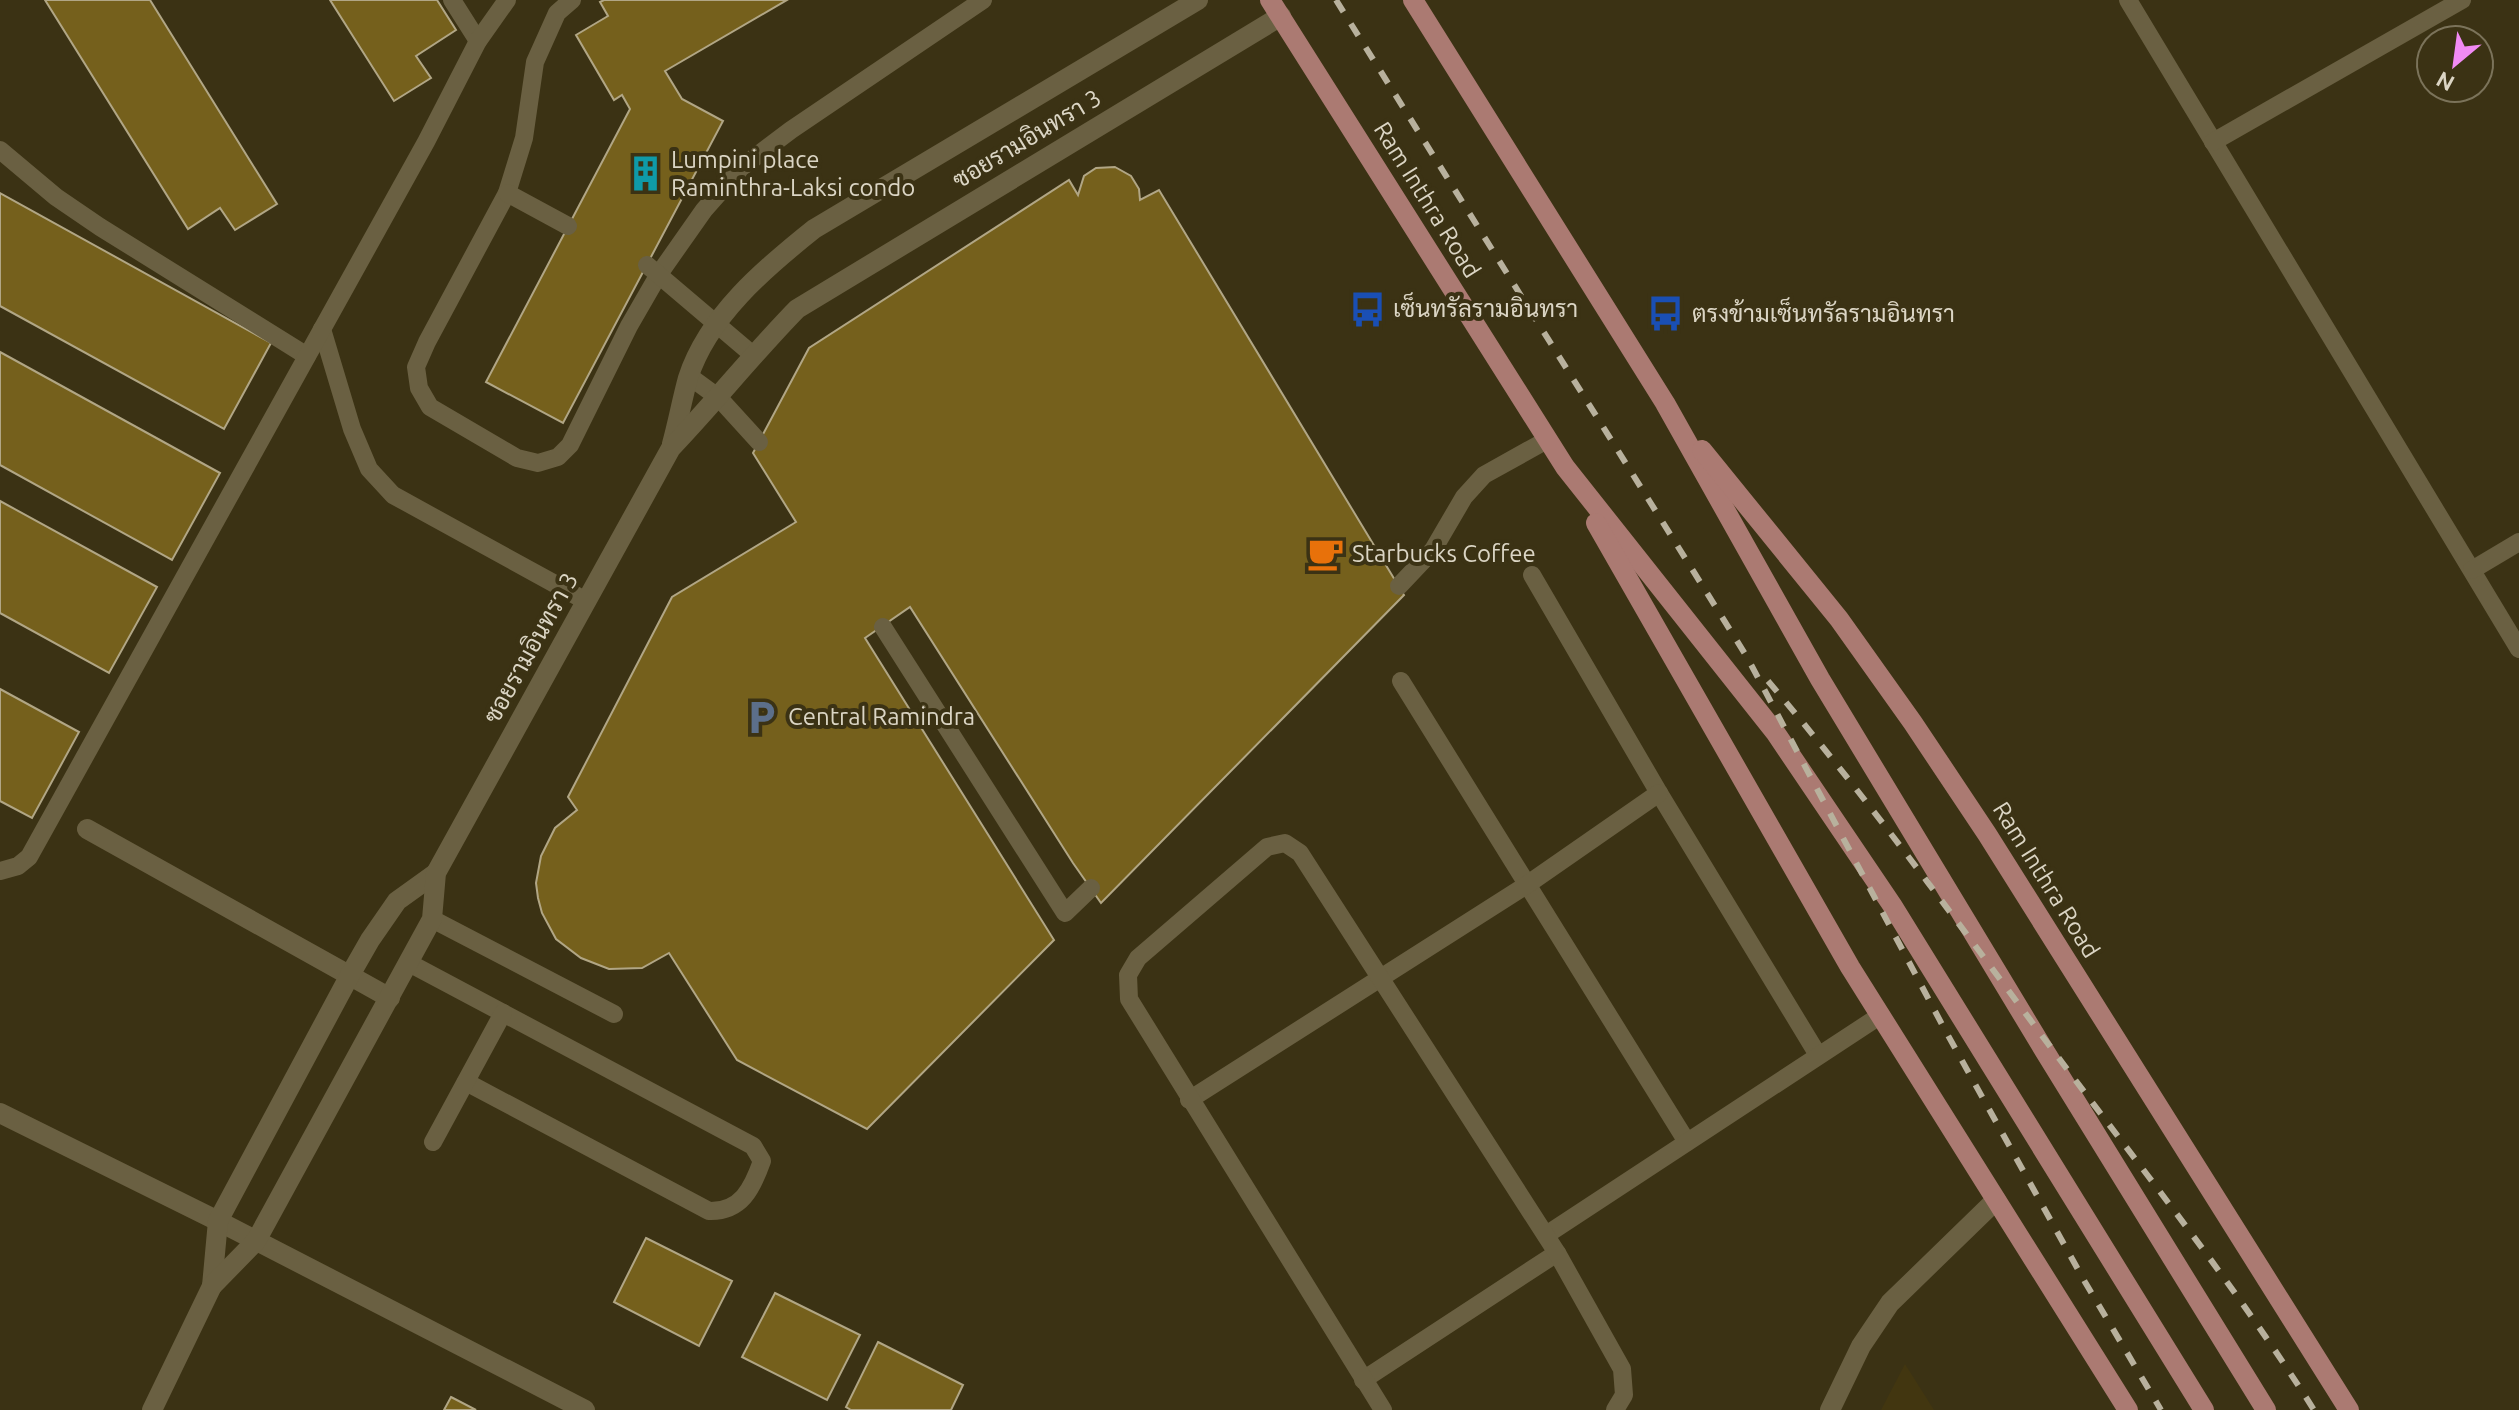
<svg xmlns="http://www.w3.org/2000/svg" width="2519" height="1410" viewBox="0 0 2519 1410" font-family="Ubuntu,Sarabun,sans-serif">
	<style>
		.built { fill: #423610 }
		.building { fill: #75601c; stroke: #b1a685; stroke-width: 2 }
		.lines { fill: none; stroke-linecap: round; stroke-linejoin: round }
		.lane { stroke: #6a6042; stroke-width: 18 }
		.street { stroke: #6a6042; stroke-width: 20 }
		.primary { stroke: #ab7a72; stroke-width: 20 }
		.rail { stroke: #b8b19d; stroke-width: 6; stroke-dasharray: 14 14; stroke-linecap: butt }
		.labels { text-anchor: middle; stroke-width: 8; stroke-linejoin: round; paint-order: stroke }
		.street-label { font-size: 24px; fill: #dbd5c4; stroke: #3b3214 }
		.poi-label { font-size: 24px; fill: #dbd5c4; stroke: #3b3214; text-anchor: start }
	</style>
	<rect width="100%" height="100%" fill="#3b3214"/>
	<polygon class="built" points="1905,1364 1934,1410 1881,1410"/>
	<g class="building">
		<polygon points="45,0 150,0 277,204 235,230 220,208 188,229"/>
		<polygon points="330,0 437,0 456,30 416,56 431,78 394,101"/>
		<polygon points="604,0 787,0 665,71 682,99 723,121 563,423 486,382 630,109 622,95 614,100 576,35 608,16 600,2"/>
		<polygon points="1115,167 1131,176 1139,189 1140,200 1159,190 1404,595 1101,903 1073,863 910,607 865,638 1054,940 867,1129 737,1060 669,953 642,968 609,969 581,958 556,939 542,913 538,898 536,883 541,856 555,828 577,810 568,797 672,597 796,522 753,453 809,348 1069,180 1078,195 1084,176 1096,168"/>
		<polygon points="0,193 271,343 224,429 0,306"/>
		<polygon points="0,352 220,473 172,560 0,465"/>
		<polygon points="0,501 157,587 109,673 0,613"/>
		<polygon points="0,689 79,732 32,818 0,801"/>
		<polygon points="646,1238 732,1281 699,1346 614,1302"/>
		<polygon points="775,1293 860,1335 827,1400 742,1357"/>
		<polygon points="878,1342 963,1385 951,1410 851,1410 846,1407"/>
		<polygon points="451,1397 476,1410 444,1410"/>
	</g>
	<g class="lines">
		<g class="lane">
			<polyline points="452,0 478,41"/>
			<polyline points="572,0 557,13 535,62 524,138 507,193 427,342 416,367 419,388 430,407 517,458 538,463 558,457 570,445 629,326 659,274 704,210 742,167 791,130 983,0"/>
			<polyline points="2128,0 2519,649"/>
			<polyline points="2213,142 2462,0"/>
			<polyline points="0,150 56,197 100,227 307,356"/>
			<polyline points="507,193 568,226"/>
			<polyline points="647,265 753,355"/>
			<polyline points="322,329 352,429 369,469 393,495 586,601"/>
			<polyline points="689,376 719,398 759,442"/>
			<polyline points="2472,570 2519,542"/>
			<polyline points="1532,575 1659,793 1818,1055"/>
			<polyline points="1399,586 1433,550 1464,497 1484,475 1547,440"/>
			<polyline points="883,627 1065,913 1091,888"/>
			<polyline points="1401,681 1687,1142"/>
			<polyline points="0,871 18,866 29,857 426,142 478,41 507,0"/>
			<polyline points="432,919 614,1014"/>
			<path d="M409,963L753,1146L762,1161C752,1189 741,1212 709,1211L466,1082"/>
			<polyline points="1189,1100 1528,884 1659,793"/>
			<polyline points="433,1142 503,1013"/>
			<polyline points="1546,1235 1881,1015"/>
			<polyline points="1363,1380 1557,1253"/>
			<polyline points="1383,1410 1129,999 1128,975 1138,958 1267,847 1285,843 1300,853 1557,1253 1622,1369 1624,1395 1615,1410"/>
		</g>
		<g class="street">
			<path d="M672,444C678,422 682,400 688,378C708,316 765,268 814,229L1198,0"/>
			<polyline points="87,829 390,998"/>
			<polyline points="0,1113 218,1221 585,1410"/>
			<polyline points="212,1286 218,1221 350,975 370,940 397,901 436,873"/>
			<path d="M152,1410L212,1286L256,1241L432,919L436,873L671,448C714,403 753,354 797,309L1281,16"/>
			<polyline points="1830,1410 1861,1346 1890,1303 1996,1200"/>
		</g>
		<g class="primary">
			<polyline points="1270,0 1565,467 1775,732 1892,905 2204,1410"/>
			<polyline points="1413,0 1665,403 1820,679 2044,1050 2266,1410"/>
			<polyline points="1702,450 1839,619 1913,723 1987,834 2349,1410"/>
			<polyline points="1596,523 1850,967 2128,1410"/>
		</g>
		<g class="rail">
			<polyline points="1336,0 1747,657 1945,1030 2085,1282 2161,1410"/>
			<path d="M1768,681C1872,803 1965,933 2061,1061C2147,1176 2237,1288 2314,1410"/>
		</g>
	</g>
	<defs>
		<symbol id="building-bare" viewBox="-9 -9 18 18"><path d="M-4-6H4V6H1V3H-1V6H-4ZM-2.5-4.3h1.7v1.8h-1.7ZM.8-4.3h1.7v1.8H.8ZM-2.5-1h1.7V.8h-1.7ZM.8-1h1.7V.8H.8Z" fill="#0f9aa8" stroke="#3b3214" stroke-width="2.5" paint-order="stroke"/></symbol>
		<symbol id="bus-bare" viewBox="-9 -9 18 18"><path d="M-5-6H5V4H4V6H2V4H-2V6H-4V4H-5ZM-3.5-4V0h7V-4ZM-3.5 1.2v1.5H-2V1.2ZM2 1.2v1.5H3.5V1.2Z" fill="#1a4fb4" stroke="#3b3214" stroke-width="2.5" paint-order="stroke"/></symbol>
		<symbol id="cafe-bare" viewBox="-9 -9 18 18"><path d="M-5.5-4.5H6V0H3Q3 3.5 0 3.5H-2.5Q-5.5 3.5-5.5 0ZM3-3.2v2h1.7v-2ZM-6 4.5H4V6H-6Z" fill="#e8710a" stroke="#3b3214" stroke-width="2.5" paint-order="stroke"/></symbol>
		<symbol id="parking-bare" viewBox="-9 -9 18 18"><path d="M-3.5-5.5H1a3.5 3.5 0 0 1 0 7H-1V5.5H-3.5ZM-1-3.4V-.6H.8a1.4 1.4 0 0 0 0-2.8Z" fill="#5c6f8a" stroke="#3b3214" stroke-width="2.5" paint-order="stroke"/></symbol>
	</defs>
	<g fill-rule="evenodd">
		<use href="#building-bare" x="620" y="148" width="51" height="51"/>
		<use href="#bus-bare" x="1342" y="284" width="51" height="51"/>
		<use href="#bus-bare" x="1640" y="288" width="51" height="51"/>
		<use href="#cafe-bare" x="1300" y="528" width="51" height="51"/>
		<use href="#parking-bare" x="736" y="692" width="51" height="51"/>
	</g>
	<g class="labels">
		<g class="street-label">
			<text transform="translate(1027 139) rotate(-31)" y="8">ซอยรามอินทรา 3</text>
			<text transform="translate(1427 200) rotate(58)" y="8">Ram Inthra Road</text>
			<text transform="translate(531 648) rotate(-61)" y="8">ซอยรามอินทรา 3</text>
			<text transform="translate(2046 880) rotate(58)" y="8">Ram Inthra Road</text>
		</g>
		<g class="poi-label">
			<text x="671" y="168">Lumpini place<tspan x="671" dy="28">Raminthra-Laksi condo</tspan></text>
			<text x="1393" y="317">เซ็นทรัลรามอินทรา</text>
			<text x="1692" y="322">ตรงข้ามเซ็นทรัลรามอินทรา</text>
			<text x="1352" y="562">Starbucks Coffee</text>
			<text x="788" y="725">Central Ramindra</text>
		</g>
	</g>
	<g transform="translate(2455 64) rotate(209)"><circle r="38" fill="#3b3214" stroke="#7b735a" stroke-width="2"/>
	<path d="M0-6L14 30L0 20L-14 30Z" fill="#f18af4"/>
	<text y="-12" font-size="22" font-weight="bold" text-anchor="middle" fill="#dbd5c4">N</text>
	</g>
</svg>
